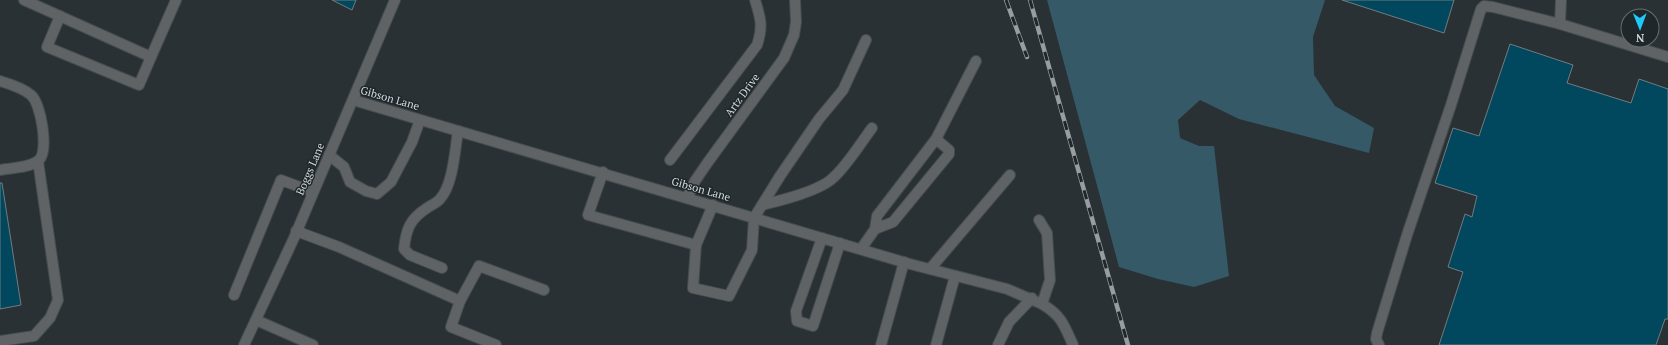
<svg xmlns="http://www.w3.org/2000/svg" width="1668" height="345" viewBox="0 0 1668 345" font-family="'PT Serif',serif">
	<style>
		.green { fill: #355967 }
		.building { fill: #01485e; stroke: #717b7f }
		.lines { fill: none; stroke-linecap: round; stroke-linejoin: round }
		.minor-casing { stroke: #444c50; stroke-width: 12 }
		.minor { stroke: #5f6365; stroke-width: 10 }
		.rail-casing { stroke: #979da0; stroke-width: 4.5 }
		.rail { stroke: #1f272b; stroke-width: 3; stroke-dasharray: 9; stroke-linecap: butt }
		.labels { text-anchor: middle; stroke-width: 3; stroke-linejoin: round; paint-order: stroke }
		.street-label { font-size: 11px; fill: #d4d9dc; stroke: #1f272b }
	</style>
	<rect width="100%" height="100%" fill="#293135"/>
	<polygon class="green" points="1047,0 1325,0 1313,37 1314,75 1335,106 1374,128 1369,153 1239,119 1200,100 1178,120 1180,138 1199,146 1214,146 1229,276 1194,287 1158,279 1119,267"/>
	<g class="building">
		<polygon points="332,0 356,0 352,10"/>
		<polygon points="1342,0 1454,0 1444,33"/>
		<polygon points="1510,44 1573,65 1567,83 1631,103 1639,79 1668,89 1668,319 1665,319 1656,345 1439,345 1463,272 1448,267 1465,214 1472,217 1477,196 1435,183 1453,128 1479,136"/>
		<polygon points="0,183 2,183 21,305 0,309"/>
	</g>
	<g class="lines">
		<defs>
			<g id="minor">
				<polyline points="24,0 151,57 176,0"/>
				<polyline points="60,16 47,47 139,85 151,57"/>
				<polyline points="1560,24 1561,0"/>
				<path d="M0,81C10,84 23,88 31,95C41,103 49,151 39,160C30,168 11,168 0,170"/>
				<polyline points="353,100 910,264 1007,289 1042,304"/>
				<polyline points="936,139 976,61"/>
				<polyline points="329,155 344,167 350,182 366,191 377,194 391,182 412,142 420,120"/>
				<path d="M670,160L757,45C763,27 761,19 755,0"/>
				<polyline points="603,172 588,215 696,245 713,205"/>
				<polyline points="687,198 695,181 708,162 784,58 794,35 796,22 795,0"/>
				<path d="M762,205C779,201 822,190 834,177C848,164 860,144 872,128"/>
				<path d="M1039,220L1047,233L1050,280L1042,304C1062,316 1064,325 1073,345"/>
				<polyline points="296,231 339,247 460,301 451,327 496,345"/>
				<polyline points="822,238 796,311 797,321 813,326 840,243"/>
				<polyline points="696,245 693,288 729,296 752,250 754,218 780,176 819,119 843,90 866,40"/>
				<polyline points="861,249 875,229 877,216 936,139 949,150 949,154 893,222 875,229"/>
				<path d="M442,268L410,255L404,249C406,229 410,219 427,208C431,205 437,203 440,199C453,185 455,150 458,131"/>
				<polyline points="930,269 1010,175"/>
				<polyline points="234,295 281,180 313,192"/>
				<polyline points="460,301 479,266 544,290"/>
				<polyline points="256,320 313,345"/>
				<polyline points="0,341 34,336 50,318 58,300 38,161"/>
				<polyline points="244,345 294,238 395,0"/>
				<polyline points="881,345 904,262"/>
				<polyline points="936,345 955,276"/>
				<polyline points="998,345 1009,322 1032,298"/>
				<polyline points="1379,345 1376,339 1377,333 1407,235 1451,105 1481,9 1484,6 1493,7 1560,24 1668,57"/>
			</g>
		</defs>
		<use href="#minor" class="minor-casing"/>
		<use href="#minor" class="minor"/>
		<defs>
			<g id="rail">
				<polyline points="1006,0 1027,57"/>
				<polyline points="1030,0 1128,345"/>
			</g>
		</defs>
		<use href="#rail" class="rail-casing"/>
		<use href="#rail" class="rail"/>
	</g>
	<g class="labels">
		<g class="street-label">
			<text transform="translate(742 95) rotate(-54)" y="4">Artz Drive</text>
			<text transform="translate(390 98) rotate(16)" y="4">Gibson Lane</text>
			<text transform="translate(310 169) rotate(-67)" y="4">Boggs Lane</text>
			<text transform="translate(701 189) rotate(16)" y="4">Gibson Lane</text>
		</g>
	</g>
	<g transform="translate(1640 28) rotate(179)"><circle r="19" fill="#1f272b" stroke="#676e72"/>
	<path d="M0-3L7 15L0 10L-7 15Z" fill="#1fc9fd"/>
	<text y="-6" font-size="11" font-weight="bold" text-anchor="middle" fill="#d4d9dc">N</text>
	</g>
</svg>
